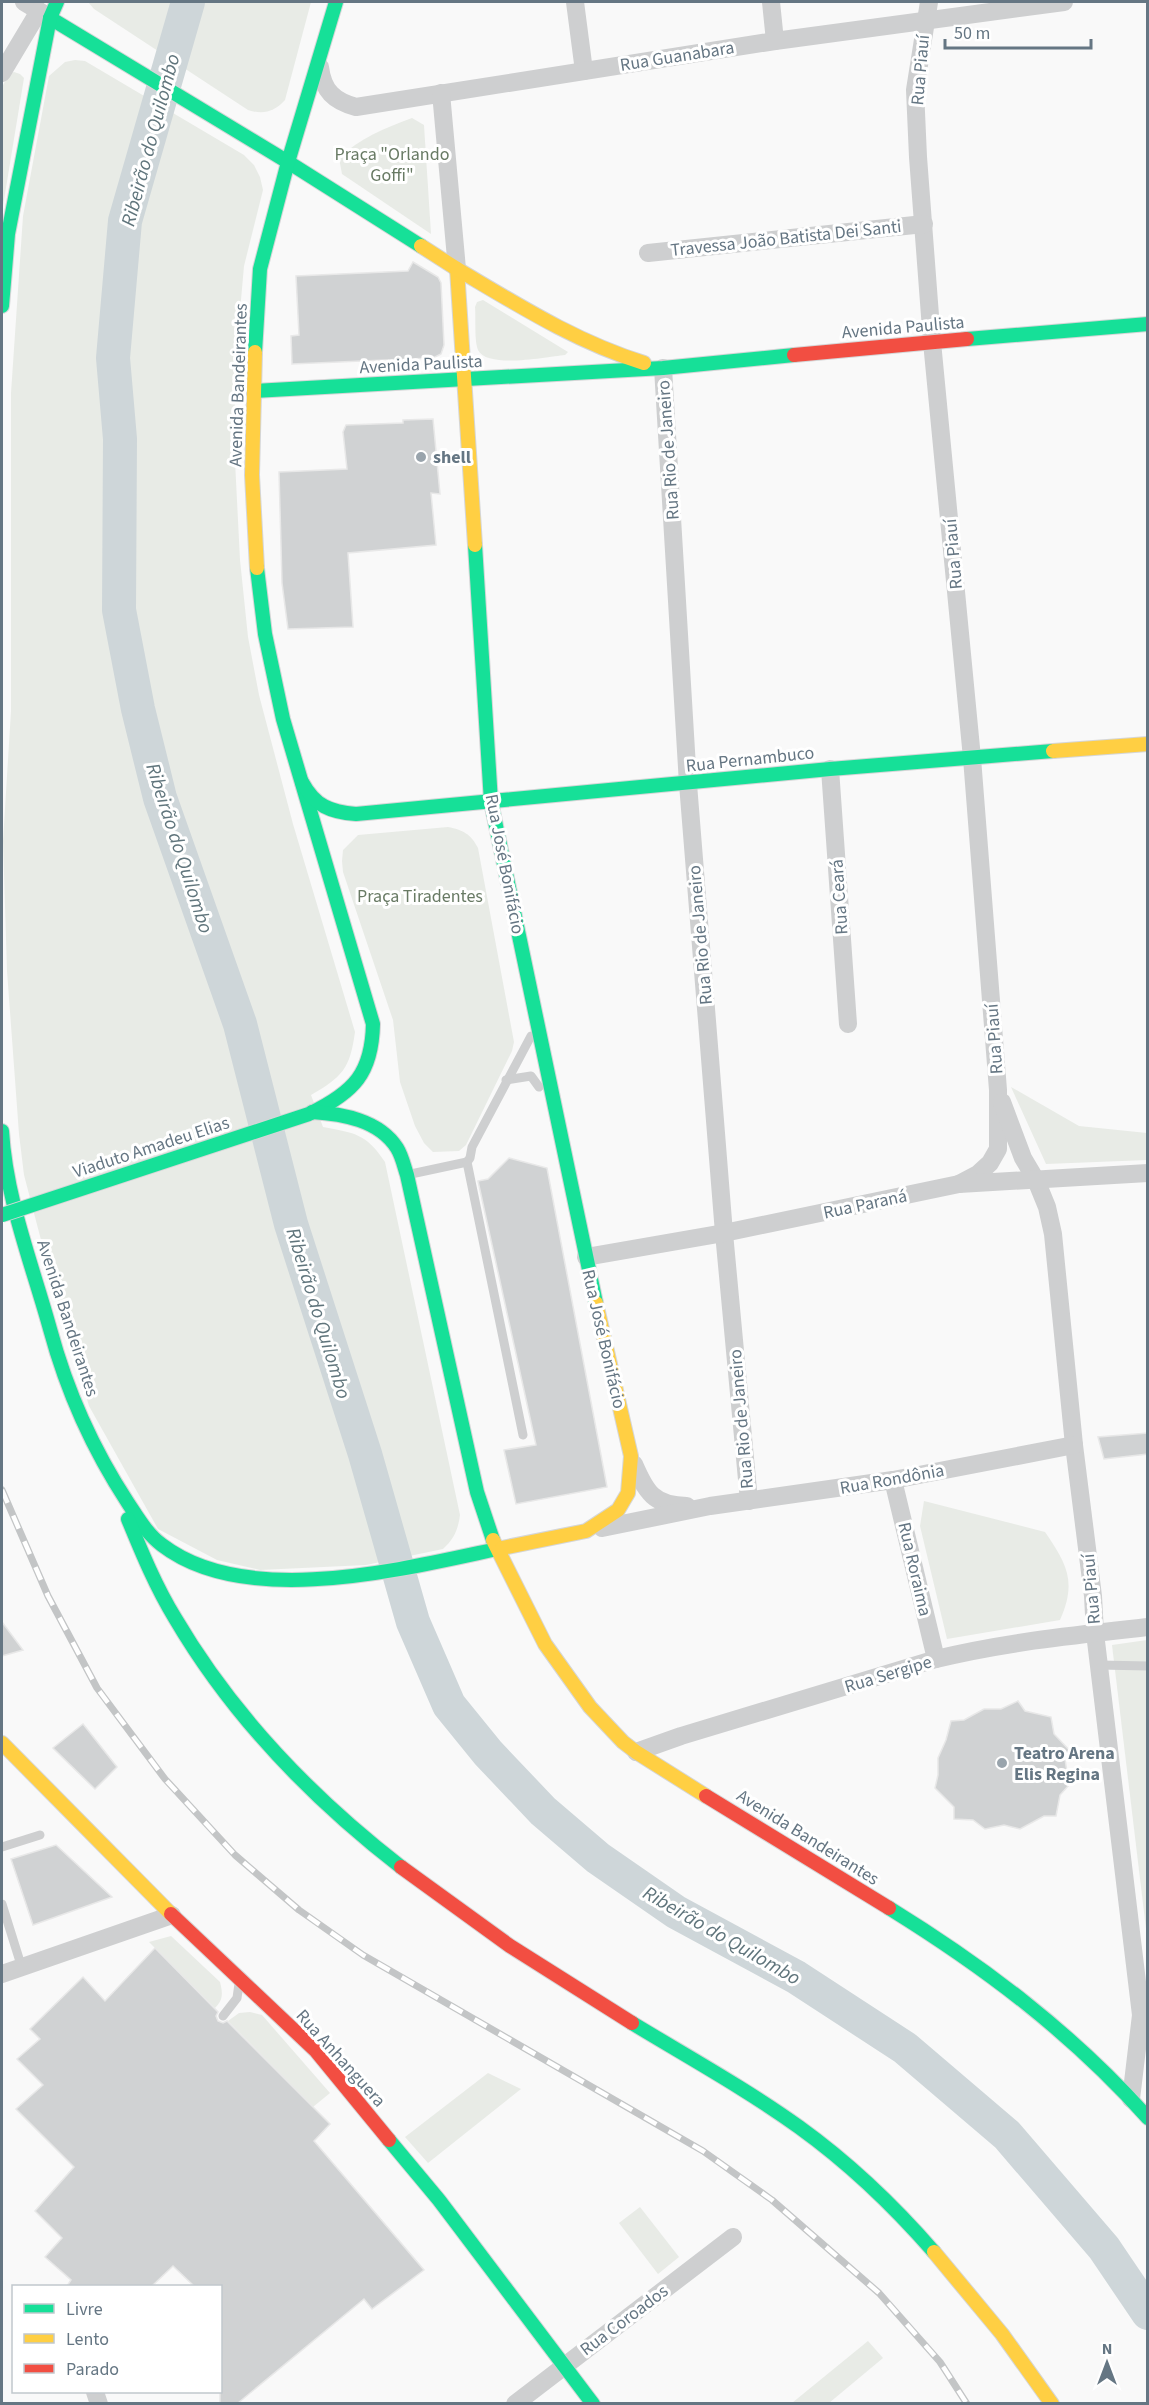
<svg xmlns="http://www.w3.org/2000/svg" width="1149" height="2405" viewBox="0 0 1149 2405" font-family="'Source Sans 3',sans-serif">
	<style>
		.green { fill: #e8ebe6 }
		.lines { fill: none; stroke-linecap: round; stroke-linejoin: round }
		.river { stroke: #ced6d9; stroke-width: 34 }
		.building { fill: #d0d2d3; stroke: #e8e8e8; stroke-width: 1.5 }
		.fast-casing { stroke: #d5d6d7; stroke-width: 16 }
		.slow-casing { stroke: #d5d6d7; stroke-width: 16 }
		.jam-casing { stroke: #d5d6d7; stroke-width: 16 }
		.lane { stroke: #cecfd0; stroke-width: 9 }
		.street { stroke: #cecfd0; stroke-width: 18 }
		.fast { stroke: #16e098; stroke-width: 14 }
		.slow { stroke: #ffcf43; stroke-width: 14 }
		.jam { stroke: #f24e42; stroke-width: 14 }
		.rail-casing { stroke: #c3c5c6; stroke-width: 7 }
		.rail { stroke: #fff; stroke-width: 4.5; stroke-dasharray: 14; stroke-linecap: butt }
		.fast-bridge-casing { stroke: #d5d6d7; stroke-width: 16; stroke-linecap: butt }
		.fast-bridge { stroke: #16e098; stroke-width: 14 }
		.poi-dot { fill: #99a4ac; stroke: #fff; stroke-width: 2 }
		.labels { text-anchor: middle; stroke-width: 6; stroke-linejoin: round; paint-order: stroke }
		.street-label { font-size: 18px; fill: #657683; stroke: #fff }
		.park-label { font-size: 18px; fill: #687a64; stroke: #fff }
		.poi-label { font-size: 18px; font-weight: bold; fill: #657683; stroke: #fff; text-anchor: start }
		.water-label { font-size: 20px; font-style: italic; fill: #60757c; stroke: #fff }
	</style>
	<rect width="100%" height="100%" fill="#f9f9f9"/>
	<g class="green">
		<path d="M88,2H311L285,100C274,112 263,115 248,110L94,9Z"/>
		<path d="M75,60L85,61L244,155L254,165L260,177L263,190L244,266L236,356L234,441L240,560L248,637L259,695L293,824L355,1032C350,1069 342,1077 311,1095L323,1127C354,1133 366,1133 385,1162L460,1515C458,1530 454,1539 443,1549L366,1565L260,1570L217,1560L158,1529L89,1406L46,1259L24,1175L19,1134L7,971L3,841L11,711V393L23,216L49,76L65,62Z"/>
		<polygon points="14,72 20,74 24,78 2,212 2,87 9,74"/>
		<path d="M412,118L424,125L431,234L342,174L339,158C360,138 385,128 412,118Z"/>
		<path d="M483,300L568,352L565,355C546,357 487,369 478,350C474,341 476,317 475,307L477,302Z"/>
		<path d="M448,827C463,830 471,834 478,848L514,1042L512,1051L466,1145L459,1151L433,1152L424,1143L415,1126L400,1082L393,1020L343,872L342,861L343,850L358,835Z"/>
		<polygon points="1011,1087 1079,1126 1147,1133 1147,1160 1046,1164"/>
		<path d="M924,1501L1045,1532C1067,1564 1077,1582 1060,1620L947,1639L920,1526Z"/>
		<polygon points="1147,1640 1147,1937 1112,1645"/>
		<path d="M171,1936L220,1982C223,1994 223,2000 215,2008L149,1942Z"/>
		<polygon points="250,2012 262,2015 330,2093 313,2107 228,2021 239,2013"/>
		<polygon points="488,2073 521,2089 428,2163 405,2137"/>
		<polygon points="640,2207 679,2257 658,2274 619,2223"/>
		<polygon points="868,2341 883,2358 829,2403 792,2403"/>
	</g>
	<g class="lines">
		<polyline class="river" points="188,2 125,221 113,358 120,439 119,610 138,709 160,798 240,1024 291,1224 365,1454 413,1622 449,1705 488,1753 543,1811 598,1858 676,1912 796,1977 905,2048 1007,2135 1104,2248 1148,2313"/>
	</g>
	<g class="building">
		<polygon points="413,262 438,277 441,283 444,345 441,354 433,358 292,364 291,336 299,335 296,276 408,271"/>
		<polygon points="433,419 440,494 431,493 436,545 348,553 353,627 288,629 282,583 279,472 347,469 343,432 346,425 403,423 403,420"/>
		<polygon points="509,1158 547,1168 607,1487 516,1504 504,1450 536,1445 478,1181 488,1179"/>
		<polygon points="1148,1433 1148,1454 1104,1459 1098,1437"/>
		<polygon points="2,1622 23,1650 2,1656"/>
		<polygon points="1018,1701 1025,1711 1051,1717 1054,1734 1072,1753 1065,1759 1069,1785 1060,1795 1056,1816 1044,1816 1020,1829 1004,1825 985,1829 973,1820 954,1819 954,1807 935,1788 938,1775 938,1758 946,1740 951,1721 964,1720 984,1709 1001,1709"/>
		<polygon points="83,1724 117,1767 95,1789 53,1748"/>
		<polygon points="56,1845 112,1897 33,1925 11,1859"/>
		<polygon points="155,1948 218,2012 216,2016 218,2021 223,2023 227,2021 330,2124 314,2141 424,2270 372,2309 364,2299 238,2403 220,2403 220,2286 194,2286 173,2266 152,2286 67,2286 71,2280 45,2257 62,2238 35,2211 74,2167 16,2109 43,2085 17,2059 40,2039 30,2029 83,1977 105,2001"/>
	</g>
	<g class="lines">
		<defs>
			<g id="fast">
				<polyline points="50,18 288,162 421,246"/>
				<polyline points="2,306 8,234 50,18 57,2"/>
				<polyline points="967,339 1148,324"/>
				<polyline points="255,352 260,269 288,162 336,2"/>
				<polyline points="254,391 663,368 794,355"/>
				<polyline points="475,545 491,802 596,1303"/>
				<path d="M257,568L265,634L283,719L373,1024C372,1073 354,1092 311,1113"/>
				<path d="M302,782C315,806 330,812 356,814L830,769L1053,751"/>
				<path d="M312,1112C343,1114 379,1120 397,1148C402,1156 404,1166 407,1175L477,1492L493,1540"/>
				<path d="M2,1131C6,1199 32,1264 50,1329C67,1392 92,1448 128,1503C138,1518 147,1534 162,1545C247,1610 407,1568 502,1548"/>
				<path d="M128,1519C142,1553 156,1587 175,1618C232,1715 312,1798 401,1867"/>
				<path d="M889,1908C986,1968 1072,2033 1148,2118"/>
				<path d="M632,2023C688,2057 746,2089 799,2127C849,2163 894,2206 934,2252"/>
				<polyline points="389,2140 439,2200 593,2404"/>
			</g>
			<g id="slow">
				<polyline points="421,246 457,269 475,545"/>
				<path d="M457,269C518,305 576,342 644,363"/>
				<polyline points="255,352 252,475 257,568"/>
				<polyline points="1053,751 1148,744"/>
				<polyline points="493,1540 545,1644 590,1707 623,1742 636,1752 706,1796"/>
				<polyline points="502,1548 586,1531 618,1510 628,1493 631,1456 596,1303"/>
				<polyline points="2,1743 171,1914"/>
				<polyline points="934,2252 1002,2334 1052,2404"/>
			</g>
			<g id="jam">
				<polyline points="794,355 967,339"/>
				<polyline points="706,1796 889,1908"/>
				<polyline points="401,1867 510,1946 632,2023"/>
				<polyline points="171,1914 316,2051 389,2140"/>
			</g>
		</defs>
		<use href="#fast" class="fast-casing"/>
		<use href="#slow" class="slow-casing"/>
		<use href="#jam" class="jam-casing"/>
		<g class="lane">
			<polyline points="506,1080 531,1076 539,1087"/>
			<polyline points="411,1174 467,1162"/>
			<polyline points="523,1435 467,1162 470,1158 472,1147 531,1036"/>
			<polyline points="1099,1665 1148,1666"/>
			<polyline points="2,1847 40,1835"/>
			<polyline points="2,1904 22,1968"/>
			<polyline points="223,2016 237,1998 239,1984"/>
		</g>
		<g class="street">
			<polyline points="24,2 49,17"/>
			<polyline points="575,2 584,71"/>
			<polyline points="771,2 775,41"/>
			<polyline points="929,2 915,90 918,157 932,342 972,758 998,1090 998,1149 990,1163 978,1174 959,1184"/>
			<path d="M320,67C323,91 334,101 356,107L775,41L1064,2"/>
			<polyline points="2,73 39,11"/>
			<polyline points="441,93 457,269"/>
			<polyline points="648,253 924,224"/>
			<polyline points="663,368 688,784 724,1233 749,1501"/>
			<polyline points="830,769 848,1024"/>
			<polyline points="1002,1102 1023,1158 1036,1180 1047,1207 1053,1234 1074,1445 1093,1596 1095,1633 1141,2015 1131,2099"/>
			<polyline points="586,1257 724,1233 959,1184 1148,1173"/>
			<path d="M634,1464C646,1492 654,1506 687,1506"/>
			<polyline points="893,1480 936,1659"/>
			<polyline points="602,1528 710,1506 893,1480 1074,1445"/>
			<path d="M636,1752L681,1736L936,1659C1006,1642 1076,1635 1148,1627"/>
			<polyline points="2,1974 172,1915"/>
			<polyline points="95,2392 99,2404"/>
			<polyline points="515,2404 733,2237"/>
		</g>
		<use href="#fast" class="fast"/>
		<use href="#slow" class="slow"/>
		<use href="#jam" class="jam"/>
		<defs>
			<polyline id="rail" points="2,1490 48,1596 97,1688 165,1779 235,1855 299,1910 363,1955 703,2151 772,2200 879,2293 940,2362 967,2404"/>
		</defs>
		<use href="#rail" class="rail-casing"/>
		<use href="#rail" class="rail"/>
		<defs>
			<polyline id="fast-bridge" points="2,1215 309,1114"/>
		</defs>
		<use href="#fast-bridge" class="fast-bridge-casing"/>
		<use href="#fast-bridge" class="fast-bridge"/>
	</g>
	<g class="poi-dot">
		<circle cx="421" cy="457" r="6"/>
		<circle cx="1002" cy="1763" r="6"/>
	</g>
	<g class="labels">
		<g class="street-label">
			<text transform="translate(677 56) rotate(-9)" y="6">Rua Guanabara</text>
			<text transform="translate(920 70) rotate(-85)" y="6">Rua Piauí</text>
			<text transform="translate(786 238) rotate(-6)" y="6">Travessa João Batista Dei Santi</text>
			<text transform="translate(903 327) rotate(-5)" y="6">Avenida Paulista</text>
			<text transform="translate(421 364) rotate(-3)" y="6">Avenida Paulista</text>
			<text transform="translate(238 385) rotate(-88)" y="6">Avenida Bandeirantes</text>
			<text transform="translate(668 450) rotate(-94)" y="6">Rua Rio de Janeiro</text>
			<text transform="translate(953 554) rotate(-95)" y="6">Rua Piauí</text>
			<text transform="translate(750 759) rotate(-6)" y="6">Rua Pernambuco</text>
			<text transform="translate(505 864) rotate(79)" y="6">Rua José Bonifácio</text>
			<text transform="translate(839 897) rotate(-94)" y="6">Rua Ceará</text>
			<text transform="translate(700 935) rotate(-95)" y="6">Rua Rio de Janeiro</text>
			<text transform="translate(994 1039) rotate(-94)" y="6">Rua Piauí</text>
			<text transform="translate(151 1147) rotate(-18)" y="6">Viaduto Amadeu Elias</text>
			<text transform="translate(865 1204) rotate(-12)" y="6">Rua Paraná</text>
			<text transform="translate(68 1318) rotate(72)" y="6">Avenida Bandeirantes</text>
			<text transform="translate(604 1339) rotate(77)" y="6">Rua José Bonifácio</text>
			<text transform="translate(741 1419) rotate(-95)" y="6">Rua Rio de Janeiro</text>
			<text transform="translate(892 1479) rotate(-10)" y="6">Rua Rondônia</text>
			<text transform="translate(915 1569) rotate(77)" y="6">Rua Roraima</text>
			<text transform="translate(1091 1589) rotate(-95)" y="6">Rua Piauí</text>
			<text transform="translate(888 1674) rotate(-17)" y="6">Rua Sergipe</text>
			<text transform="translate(808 1837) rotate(32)" y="6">Avenida Bandeirantes</text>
			<text transform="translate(341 2058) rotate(48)" y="6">Rua Anhanguera</text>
			<text transform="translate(624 2320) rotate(-37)" y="6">Rua Coroados</text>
		</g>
		<g class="park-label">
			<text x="392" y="160">Praça "Orlando<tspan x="392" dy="21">Goffi"</tspan></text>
			<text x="420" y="902">Praça Tiradentes</text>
		</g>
		<g class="poi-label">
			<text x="433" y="463">shell</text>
			<text x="1014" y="1759">Teatro Arena<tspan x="1014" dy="21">Elis Regina</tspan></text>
		</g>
		<g class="water-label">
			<text transform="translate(150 140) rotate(-75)" y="7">Ribeirão do Quilombo</text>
			<text transform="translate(180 848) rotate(72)" y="7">Ribeirão do Quilombo</text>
			<text transform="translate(319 1313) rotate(73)" y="7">Ribeirão do Quilombo</text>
			<text transform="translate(722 1935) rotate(30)" y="7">Ribeirão do Quilombo</text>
		</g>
	</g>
	<rect width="1149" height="2405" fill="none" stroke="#657683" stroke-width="6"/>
	<rect x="12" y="2285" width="210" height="108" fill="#ffffff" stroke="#c1c8cd" stroke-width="1.5"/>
	<rect x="24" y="2304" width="30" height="9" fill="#16e098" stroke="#c1c8cd" stroke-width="1.5"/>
	<text x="66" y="2315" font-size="18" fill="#657683">Livre</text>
	<rect x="24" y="2334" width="30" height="9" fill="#ffcf43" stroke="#c1c8cd" stroke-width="1.5"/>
	<text x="66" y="2345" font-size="18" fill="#657683">Lento</text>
	<rect x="24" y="2364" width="30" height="9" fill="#f24e42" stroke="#c1c8cd" stroke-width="1.5"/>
	<text x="66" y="2375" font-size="18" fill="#657683">Parado</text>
	<g transform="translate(1107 2363)" stroke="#ffffff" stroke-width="4.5" paint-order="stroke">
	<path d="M0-4.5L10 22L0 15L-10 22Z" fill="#657683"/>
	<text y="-9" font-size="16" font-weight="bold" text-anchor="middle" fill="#657683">N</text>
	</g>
	<path d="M945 39v9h146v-9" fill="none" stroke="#657683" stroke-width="3"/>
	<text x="954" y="39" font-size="18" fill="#657683" stroke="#ffffff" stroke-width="4.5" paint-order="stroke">50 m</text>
</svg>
